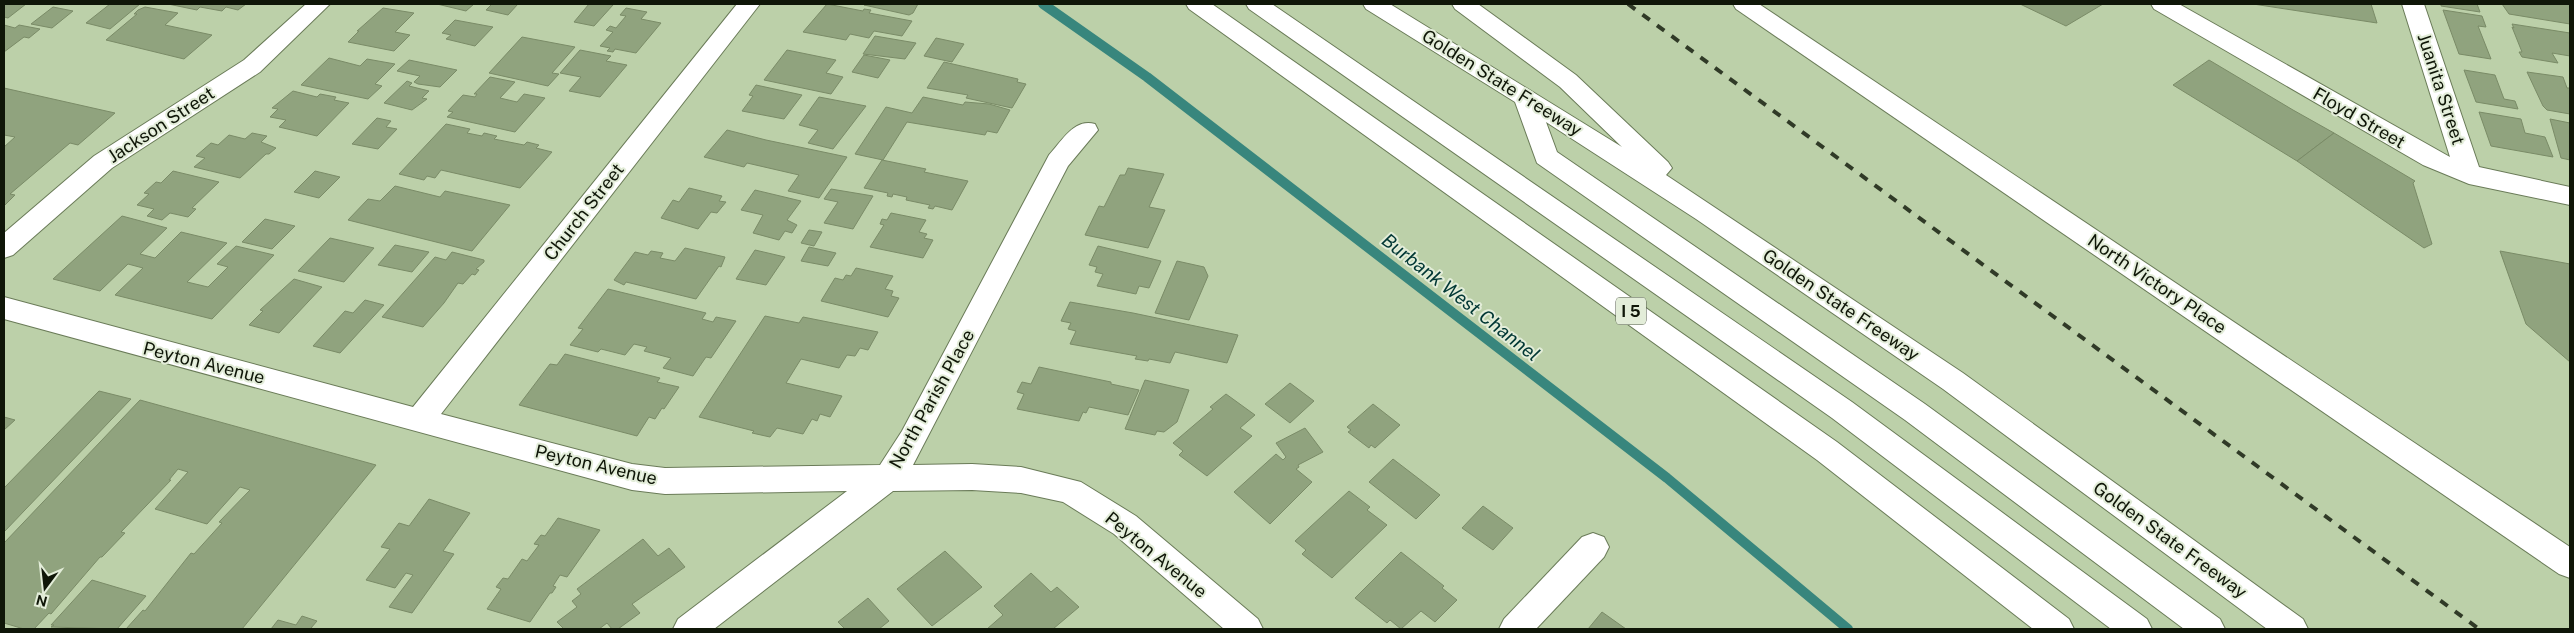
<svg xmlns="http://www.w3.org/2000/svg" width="2574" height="633" viewBox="0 0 2574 633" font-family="'Public Sans',sans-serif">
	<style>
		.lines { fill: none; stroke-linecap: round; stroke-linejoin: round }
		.stream { stroke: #38867d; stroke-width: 10 }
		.building { fill: #90a37e; stroke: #7a8b67 }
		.minor-casing { stroke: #6a7b58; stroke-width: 2 }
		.major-casing { stroke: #6a7b58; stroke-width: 2 }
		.highway-casing { stroke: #6a7b58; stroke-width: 2 }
		.minor { fill: #fff; fill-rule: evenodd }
		.major { fill: #fff; fill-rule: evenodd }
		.highway { fill: #fff; fill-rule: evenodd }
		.rail { stroke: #303a27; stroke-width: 4; stroke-dasharray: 9 9; stroke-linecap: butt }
		.labels { text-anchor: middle; stroke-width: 4; stroke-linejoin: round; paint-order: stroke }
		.shield { fill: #e3edd9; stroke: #4f5647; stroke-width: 1 }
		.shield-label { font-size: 16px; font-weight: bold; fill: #0f1608 }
		.street-label { font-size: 18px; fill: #0f1608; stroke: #e3edd9 }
		.water-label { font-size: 19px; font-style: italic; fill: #013734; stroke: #e3edd9 }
	</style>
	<rect width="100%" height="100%" fill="#bcd0a9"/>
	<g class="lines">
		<polyline class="stream" points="1043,4 1147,77 1667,478 1848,629"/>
	</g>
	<g class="building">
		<polygon points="4,4 26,4 8,18 4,17"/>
		<polygon points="110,4 140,4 110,29 86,23"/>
		<polygon points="168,4 246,4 238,10 226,7 222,11 200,7 197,10"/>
		<polygon points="437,4 474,4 466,11"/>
		<polygon points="492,4 518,4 508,15 486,10"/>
		<polygon points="589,4 607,4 613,5 594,26 574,22"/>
		<polygon points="827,4 863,11 864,9 871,10 869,13 912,21 902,36 874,31 869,38 850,34 846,40 803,32"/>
		<polygon points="918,4 913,13 909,15 864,5"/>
		<polygon points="2020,4 2103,4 2066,26"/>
		<polygon points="2253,4 2371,4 2377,23"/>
		<polygon points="2441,4 2477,4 2480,12 2441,6"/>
		<polygon points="2502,4 2570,4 2570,24 2509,14"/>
		<polygon points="53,7 73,11 52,28 31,24"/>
		<polygon points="145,7 178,13 165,25 212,35 184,59 106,40 137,14 134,14 138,10"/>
		<polygon points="383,8 414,13 395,32 410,35 394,51 348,42 359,31 357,31"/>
		<polygon points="626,8 647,12 641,19 661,23 636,53 615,49 613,52 607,51 610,48 600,46 613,32 606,30 610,26 616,28 626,16 620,15"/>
		<polygon points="2443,10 2482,16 2486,27 2478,26 2491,59 2459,54"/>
		<polygon points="455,20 493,27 475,46 446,39 451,35 442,33"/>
		<polygon points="2512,24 2570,33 2570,56 2552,53 2558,63 2522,57 2519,52 2522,52 2512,27 2514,28"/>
		<polygon points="4,25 15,28 19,25 40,29 29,38 24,37 4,52"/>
		<polygon points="875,36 916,43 905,59 863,54"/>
		<polygon points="522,37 575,47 552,73 559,74 548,86 489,73"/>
		<polygon points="936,38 964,44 952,62 924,56"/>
		<polygon points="580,50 611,56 606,61 627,65 600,97 569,91 581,77 560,73"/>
		<polygon points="787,50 836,60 826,73 843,77 831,94 764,80"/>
		<polygon points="864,55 890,60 878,78 852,72"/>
		<polygon points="329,58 360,66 367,59 395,64 375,84 382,86 368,99 301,85"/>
		<polygon points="409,60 457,70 440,87 418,84 414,82 420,76 397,71"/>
		<polygon points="2209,60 2293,110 2334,133 2297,161 2173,85"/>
		<polygon points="944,62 1018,79 1017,82 1026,84 1012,108 966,98 968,95 927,88"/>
		<polygon points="2464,70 2495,75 2504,99 2515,101 2518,109 2476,102"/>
		<polygon points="2527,72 2563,77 2567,88 2570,88 2570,114 2547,110 2543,106"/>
		<polygon points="490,77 515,82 500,98 517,102 524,94 545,98 515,132 447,117 453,112 448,111 463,95 475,97 477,94 474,94"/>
		<polygon points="407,81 412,83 409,86 429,91 422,98 427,99 412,110 384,103"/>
		<polygon points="756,85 802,95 784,119 742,111 753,96 749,95"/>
		<polygon points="4,88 115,113 78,145 70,143 10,194 15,195 4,206 4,147 15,137 4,135"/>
		<polygon points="293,91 317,97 320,94 336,97 334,100 349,103 317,136 279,127 286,120 270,117 278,109 272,108"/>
		<polygon points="819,97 866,106 833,149 808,143 818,130 799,125"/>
		<polygon points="923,97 963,105 965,102 989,104 1010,110 997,133 987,131 985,135 907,122 883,160 855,154 886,107 912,113"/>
		<polygon points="2479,112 2521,119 2525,133 2545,137 2553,157 2491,146"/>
		<polygon points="377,118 391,121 386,127 397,129 378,149 352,144"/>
		<polygon points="2550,119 2570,123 2570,160 2561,158"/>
		<polygon points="446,124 470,129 467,133 482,136 484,133 497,136 494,139 524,145 527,142 539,145 536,148 552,152 520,188 441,170 435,178 427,176 424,180 399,174"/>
		<polygon points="727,130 766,140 847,157 819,198 788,191 799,175 747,163 744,167 704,157"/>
		<polygon points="252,133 267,136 261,142 276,148 269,154 266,154 240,178 194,167 205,158 196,156 211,143 218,145 229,135 245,139"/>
		<polygon points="2334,133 2415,181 2413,183 2432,244 2424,248 2297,161"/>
		<polygon points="882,160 926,169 924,172 968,181 952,210 935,206 933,209 928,208 930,205 906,200 907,197 893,194 892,197 887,196 888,193 864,188"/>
		<polygon points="1128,168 1164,174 1149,207 1165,210 1148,248 1085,235 1099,206 1104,207 1120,175 1125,175"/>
		<polygon points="173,171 219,182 192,208 196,209 188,217 170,213 162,220 147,216 154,209 137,205 149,194 144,193 156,182 161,183"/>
		<polygon points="315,171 340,177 319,198 294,192"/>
		<polygon points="395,186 440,197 445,191 510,205 472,251 348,220 368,199 380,201"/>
		<polygon points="689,188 722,196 719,201 726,202 717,213 711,212 698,229 661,218 673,200 679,202"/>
		<polygon points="831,189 873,196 853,229 824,223 838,202 824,199"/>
		<polygon points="755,190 801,201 787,220 797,225 792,233 785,231 779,240 753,233 763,215 741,210"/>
		<polygon points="891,213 926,220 919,232 927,234 924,238 933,240 923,258 870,247 884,225 880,224 882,219 887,220"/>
		<polygon points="122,216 167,228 140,254 155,258 181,232 227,243 187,282 208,287 228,267 217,264 236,246 274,255 212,319 115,295 143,268 128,264 100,291 53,279"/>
		<polygon points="265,219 295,226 272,249 242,242"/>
		<polygon points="809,230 822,232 814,246 801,243"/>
		<polygon points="330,238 374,248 344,282 298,271"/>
		<polygon points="395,245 429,252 412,272 378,265"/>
		<polygon points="1098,246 1161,261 1149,288 1139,286 1136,294 1097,286 1103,274 1095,272 1097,267 1089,265"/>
		<polygon points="809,247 836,253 828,266 801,261"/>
		<polygon points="685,248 725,257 721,267 719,266 696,299 626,282 624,285 614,280 635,252 648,255 651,251 663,253 660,258 675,261"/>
		<polygon points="755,250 785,257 766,285 736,279"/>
		<polygon points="2500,251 2570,264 2570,362 2526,324"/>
		<polygon points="452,252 484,260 484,262 476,269 479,270 475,275 472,274 463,284 458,283 444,303 423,327 382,317 435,257 446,260"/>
		<polygon points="1177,261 1204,267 1208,276 1189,320 1155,313"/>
		<polygon points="856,268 893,276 885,289 893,291 891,296 899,298 888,317 821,301 835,278 843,280 846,275 851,276"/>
		<polygon points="294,279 322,287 279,333 249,325 263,311 260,310"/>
		<polygon points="608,289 706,313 702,319 713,322 716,317 736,321 711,358 706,357 693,376 663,368 671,358 644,351 647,347 634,344 625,355 601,349 598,352 570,345 583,329 578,328"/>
		<polygon points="365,300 384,305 340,353 313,346 345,311 353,313"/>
		<polygon points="1070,302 1133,313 1238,335 1227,363 1175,352 1170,363 1149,359 1148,361 1135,359 1137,356 1070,344 1076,331 1068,329 1071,323 1061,321"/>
		<polygon points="765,316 799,323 803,317 878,332 868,350 860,348 855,356 847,355 839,368 801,359 786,383 842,396 830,417 820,414 817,421 812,419 803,434 777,428 770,437 752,433 754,431 699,417"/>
		<polygon points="565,354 660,378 657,382 679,387 664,409 662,408 655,419 649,417 637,436 519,405 550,364 557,365"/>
		<polygon points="1039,367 1111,382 1111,384 1139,390 1128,415 1089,407 1086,413 1083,412 1079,421 1017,409 1024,394 1017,392 1022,382 1031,384"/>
		<polygon points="1145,380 1189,390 1177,422 1164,432 1157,431 1155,435 1125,429"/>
		<polygon points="1290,383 1314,401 1290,423 1265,404"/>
		<polygon points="99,391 131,399 4,532 4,488"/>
		<polygon points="1226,394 1255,415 1240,428 1252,436 1207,476 1179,455 1183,451 1173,443 1213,409 1210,407"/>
		<polygon points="140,400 376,465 242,629 126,629 143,610 145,611 191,553 194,554 222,523 219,522 250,490 240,487 207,524 155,509 188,472 178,469 169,480 171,480 121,532 125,533 102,557 100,557 51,614 49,613 34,629 24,629 4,623 4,543"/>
		<polygon points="1373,404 1400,425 1375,448 1371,445 1369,448 1348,432 1351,430 1347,427"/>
		<polygon points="4,417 15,420 4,430"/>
		<polygon points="1305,428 1323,452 1298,465 1299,467 1296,469 1312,482 1270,524 1234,492 1276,454 1283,460 1286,457 1276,443"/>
		<polygon points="1393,459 1440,495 1416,519 1369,482"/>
		<polygon points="1349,491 1370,507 1367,510 1387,525 1332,578 1302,554 1306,550 1295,541"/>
		<polygon points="429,499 470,513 443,551 454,554 412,613 389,607 413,575 406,573 395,588 366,580 390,549 381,547 399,523 409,526"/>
		<polygon points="1483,506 1513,528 1493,550 1462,528"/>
		<polygon points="558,518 600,530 567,577 560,575 553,586 556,587 552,593 550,593 530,622 487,609 501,589 496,587 503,578 508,579 522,559 527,561 539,545 534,544 541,535 545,536"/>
		<polygon points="643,539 658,556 669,548 685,567 632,604 640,613 618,629 612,629 607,623 599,629 564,629 557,622 577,607 572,601 581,594 577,589"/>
		<polygon points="945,551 982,587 932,626 897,589"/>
		<polygon points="1401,552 1444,586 1442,588 1457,600 1435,622 1421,611 1401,629 1390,620 1387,623 1355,598"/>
		<polygon points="1031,573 1051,592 1057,587 1079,607 1053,629 987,629 1003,615 994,606"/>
		<polygon points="92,580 146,596 117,629 51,627 54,625 51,625"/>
		<polygon points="868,598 889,621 879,629 845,629 838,622"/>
		<polygon points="1602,612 1626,629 1588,629"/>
		<polygon points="302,616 317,621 311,628 315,629 271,629 278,620 296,625"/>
	</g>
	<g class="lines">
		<defs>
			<g id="minor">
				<polygon points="306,4 330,4 260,72 112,168 13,255 4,258 4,233 94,156 244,60"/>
				<path d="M737,4H760L441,414L632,464L665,468L880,465L902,431L1049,155C1062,141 1074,118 1095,124L1098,130L1068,166L913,465L972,464L1021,467L1081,482L1136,516L1258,619L1263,629H1224L1114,534L1063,502L1021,493L972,490L893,491L714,629H673L678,619L847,491L665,494L632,490L4,319V297L413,407Z"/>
				<polygon points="2151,4 2179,4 2450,157 2402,4 2424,4 2479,167 2570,187 2570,205 2469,184 2423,165 2154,9"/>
				<polygon points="1593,533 1604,537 1609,547 1604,557 1536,629 1499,629 1504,619 1582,537"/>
			</g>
			<polygon id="major" points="1733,4 1759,4 2570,547 2570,578 2559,574 1736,9"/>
			<g id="highway">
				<polygon points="1186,4 1212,4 1837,442 2069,619 2074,629 2033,629 1817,460 1189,9"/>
				<polygon points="1246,4 1272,4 1852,402 2147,619 2152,629 2111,629 1832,418 1249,9"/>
				<polygon points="1363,4 1390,4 1622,147 1560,87 1455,9 1452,4 1478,4 1576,75 1668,162 1672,168 1666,175 1963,373 2303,619 2308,629 2267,629 1943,389 1696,219 1546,122 1557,152 1925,404 2220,619 2225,629 2184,629 1905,420 1537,163 1515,102 1366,9"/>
			</g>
		</defs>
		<use href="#minor" class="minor-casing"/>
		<use href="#major" class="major-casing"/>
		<use href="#highway" class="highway-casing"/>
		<use href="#minor" class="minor"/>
		<use href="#major" class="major"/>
		<use href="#highway" class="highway"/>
		<polyline class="rail" points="1628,4 2479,629"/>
	</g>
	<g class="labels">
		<rect class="shield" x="1616" y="297.5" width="30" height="27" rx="4"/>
		<g class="shield-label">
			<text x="1631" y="317">I 5</text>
		</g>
		<g class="street-label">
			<text transform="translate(1502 83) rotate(32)" y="6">Golden State Freeway</text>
			<text transform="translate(2441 89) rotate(72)" y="6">Juanita Street</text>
			<text transform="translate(2359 118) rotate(30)" y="6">Floyd Street</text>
			<text transform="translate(161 125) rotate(-33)" y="6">Jackson Street</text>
			<text transform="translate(584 212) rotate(-52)" y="6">Church Street</text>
			<text transform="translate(2157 284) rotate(34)" y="6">North Victory Place</text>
			<text transform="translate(1841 305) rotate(34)" y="6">Golden State Freeway</text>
			<text transform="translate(204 363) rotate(14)" y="6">Peyton Avenue</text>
			<text transform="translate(932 399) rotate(-61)" y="6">North Parish Place</text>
			<text transform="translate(596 465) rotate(13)" y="6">Peyton Avenue</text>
			<text transform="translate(2170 540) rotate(36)" y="6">Golden State Freeway</text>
			<text transform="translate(1156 555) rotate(39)" y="6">Peyton Avenue</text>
		</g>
		<g class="water-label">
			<text transform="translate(1461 297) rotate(38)" y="7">Burbank West Channel</text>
		</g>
	</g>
	<rect width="2574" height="633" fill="none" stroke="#0f1608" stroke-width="10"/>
	<g transform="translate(45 588) rotate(195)" stroke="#e3edd9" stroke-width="4" paint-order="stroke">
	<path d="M0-4L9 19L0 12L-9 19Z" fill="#0f1608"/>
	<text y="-8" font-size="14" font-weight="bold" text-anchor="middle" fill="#0f1608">N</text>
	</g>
</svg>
